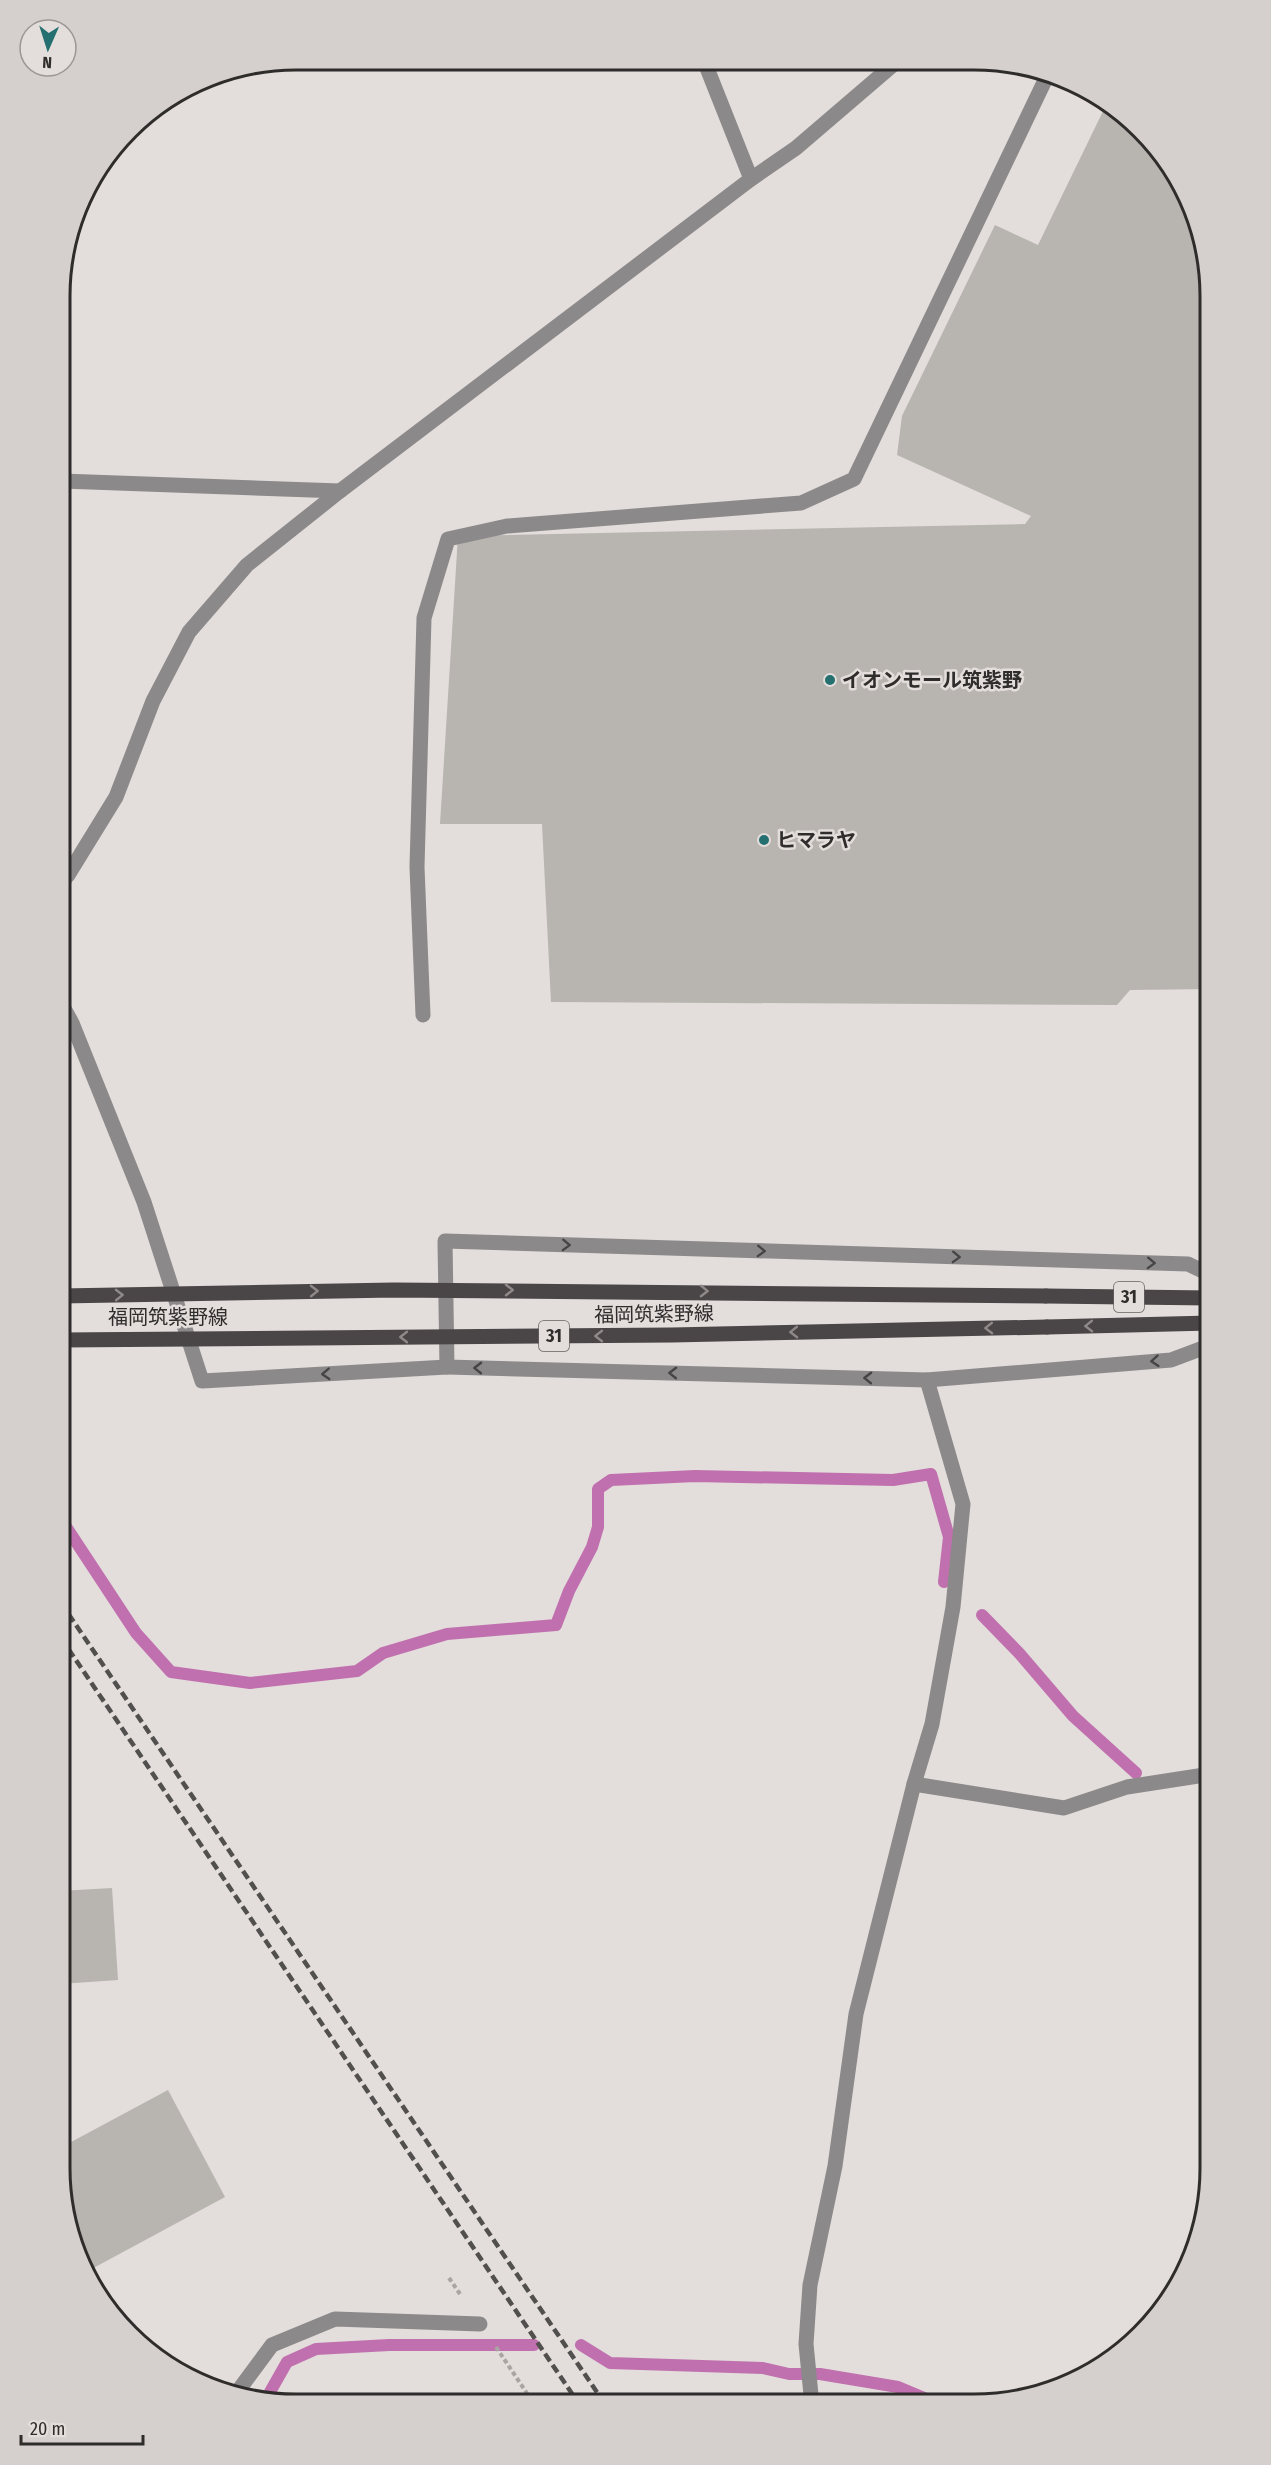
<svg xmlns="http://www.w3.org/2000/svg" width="1271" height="2465" viewBox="0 0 1271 2465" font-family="'Fira Sans Condensed','Noto Sans JP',sans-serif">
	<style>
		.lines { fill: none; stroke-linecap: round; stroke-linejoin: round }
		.stream { stroke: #c070ae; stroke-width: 12 }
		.building { fill: #b8b4b0 }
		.path { stroke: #a9a5a3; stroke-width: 4; stroke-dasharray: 4.5 3; stroke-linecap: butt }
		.minor { stroke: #8c898a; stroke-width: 15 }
		.major { stroke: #4a4546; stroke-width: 15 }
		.rail { stroke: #52504e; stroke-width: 4.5; stroke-dasharray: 9 4.5; stroke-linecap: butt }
		.major-bridge { stroke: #4a4546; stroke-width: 15 }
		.oneway { stroke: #464444 }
		.oneway2 { stroke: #8f8989 }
		.poi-dot { fill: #246f70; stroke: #e3dddb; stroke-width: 2 }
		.labels { text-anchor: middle; stroke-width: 5; stroke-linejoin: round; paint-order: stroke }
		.shield { fill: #e3dddb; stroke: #656260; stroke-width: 1.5 }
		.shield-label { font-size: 18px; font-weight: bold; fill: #2f2d2c }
		.poi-label { font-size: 20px; font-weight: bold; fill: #2f2d2c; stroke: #e3dddb; text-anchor: start }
		.street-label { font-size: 20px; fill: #2f2d2c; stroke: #e3dddb }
		.rim { fill: none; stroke: #2f2d2c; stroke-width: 3 }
	</style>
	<rect width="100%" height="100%" fill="#e3dddb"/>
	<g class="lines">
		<g class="stream">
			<polyline points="61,1519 136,1633 171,1672 250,1683 357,1671 383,1653 447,1634 556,1625 569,1591 592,1547 598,1527 598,1489 611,1480 695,1476 893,1480 931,1474 949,1537 944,1582"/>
			<polyline points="982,1615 1019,1653 1073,1716 1136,1773"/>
			<polyline points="581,2345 610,2363 763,2368 789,2374 820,2374 898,2387 941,2405"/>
			<polyline points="267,2403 270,2392 287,2362 316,2349 389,2345 534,2345"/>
		</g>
	</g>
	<g class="building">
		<polygon points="1107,103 1130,118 1171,165 1199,221 1211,296 1211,989 1130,990 1117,1005 551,1002 542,824 440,824 458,536 1025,524 1031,516 897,455 902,416 995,225 1038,245"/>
		<polygon points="112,1888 118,1980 60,1984 60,1891"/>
		<polygon points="168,2090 225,2197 86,2272 72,2244 60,2168 60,2148"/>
	</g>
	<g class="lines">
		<g class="path">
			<polyline points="296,60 360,67 410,61"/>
			<polyline points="449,2278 460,2294"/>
			<polyline points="496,2347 534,2404"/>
		</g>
		<g class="minor">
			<polyline points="705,63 751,179"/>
			<polyline points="62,481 340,491"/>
			<polyline points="61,883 68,875 116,797 153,701 189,632 247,565 340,491 751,179 796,148 894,64"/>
			<polyline points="61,1003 72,1023 144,1202 202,1381 447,1367"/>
			<polyline points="423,1015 417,867 424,618 448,539 507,526 801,503 854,479 1048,74"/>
			<polyline points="1211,1345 1171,1360 927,1380 447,1367 445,1241 1188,1264 1211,1275"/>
			<polyline points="914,1784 1064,1808 1127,1787 1211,1774"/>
			<polyline points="235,2395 272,2345 335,2319 480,2324"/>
			<polyline points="812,2405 806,2344 810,2285 835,2166 856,2014 914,1784 932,1724 953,1607 963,1504 927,1380"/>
		</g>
		<g class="major">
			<polyline points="1046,1296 1211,1298"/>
			<polyline points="1047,1327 1211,1323"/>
		</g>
		<g class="rail">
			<polyline points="61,1603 605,2404"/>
			<polyline points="61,1638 579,2404"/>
		</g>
		<g class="major-bridge">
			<polyline points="61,1296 394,1290 1046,1296"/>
			<polyline points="61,1340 672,1335 1047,1327"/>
		</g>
	</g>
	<defs><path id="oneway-chevron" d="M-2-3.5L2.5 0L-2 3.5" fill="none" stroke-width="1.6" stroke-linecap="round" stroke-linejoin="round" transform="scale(1.5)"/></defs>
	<g class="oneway">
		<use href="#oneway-chevron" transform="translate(566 1245) rotate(2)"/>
		<use href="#oneway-chevron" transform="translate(761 1251) rotate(2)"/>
		<use href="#oneway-chevron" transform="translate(956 1257) rotate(2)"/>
		<use href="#oneway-chevron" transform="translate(1151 1263) rotate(2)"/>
		<use href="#oneway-chevron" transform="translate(1155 1361) rotate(175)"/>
		<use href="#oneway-chevron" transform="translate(478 1368) rotate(-179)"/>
		<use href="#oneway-chevron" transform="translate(673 1373) rotate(-179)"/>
		<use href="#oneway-chevron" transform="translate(326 1374) rotate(177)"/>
		<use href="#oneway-chevron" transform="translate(868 1378) rotate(-179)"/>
	</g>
	<g class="oneway2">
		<use href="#oneway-chevron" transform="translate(509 1290)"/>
		<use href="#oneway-chevron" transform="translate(314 1291) rotate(-1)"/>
		<use href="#oneway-chevron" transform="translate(704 1291) rotate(1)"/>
		<use href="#oneway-chevron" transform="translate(119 1295) rotate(-1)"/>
		<use href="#oneway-chevron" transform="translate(1089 1326) rotate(179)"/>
		<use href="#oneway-chevron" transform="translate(989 1328) rotate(179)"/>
		<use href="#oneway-chevron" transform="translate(794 1332) rotate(179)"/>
		<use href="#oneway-chevron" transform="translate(599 1336) rotate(180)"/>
		<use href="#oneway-chevron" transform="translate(404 1337) rotate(180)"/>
	</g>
	<g class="poi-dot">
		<circle cx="830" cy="680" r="6"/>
		<circle cx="764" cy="840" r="6"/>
	</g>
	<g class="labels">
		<g class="shield">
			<rect x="1114" y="1282" width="30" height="30" rx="4.5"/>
			<rect x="539" y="1321" width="30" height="30" rx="4.5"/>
		</g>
		<g class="shield-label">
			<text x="1129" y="1303">31</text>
			<text x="554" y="1342">31</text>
		</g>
		<g class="poi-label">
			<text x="842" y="687">イオンモール筑紫野</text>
			<text x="776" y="847">ヒマラヤ</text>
		</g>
		<g class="street-label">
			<text transform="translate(654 1314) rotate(-1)" y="7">福岡筑紫野線</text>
			<text x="168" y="1324">福岡筑紫野線</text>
		</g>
	</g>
	<path d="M0 0H1271V2465H0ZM296 70H974A226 226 0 0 1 1200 296V2168A226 226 0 0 1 974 2394H296A226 226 0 0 1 70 2168V296A226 226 0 0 1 296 70Z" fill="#d5cfcd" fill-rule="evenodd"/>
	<path class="rim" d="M296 70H974A226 226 0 0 1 1200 296V2168A226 226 0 0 1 974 2394H296A226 226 0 0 1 70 2168V296A226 226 0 0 1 296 70Z"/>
	<g transform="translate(48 48) rotate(183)"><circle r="28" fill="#e3dddb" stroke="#9b9795" stroke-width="1.5"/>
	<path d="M0-4.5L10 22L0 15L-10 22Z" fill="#246f70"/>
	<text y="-9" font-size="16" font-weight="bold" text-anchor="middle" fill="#2f2d2c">N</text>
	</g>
	<path d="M21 2435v9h122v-9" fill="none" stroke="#2f2d2c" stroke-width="3"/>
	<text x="30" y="2435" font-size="18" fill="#2f2d2c" stroke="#e3dddb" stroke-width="4.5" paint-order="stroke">20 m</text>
</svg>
